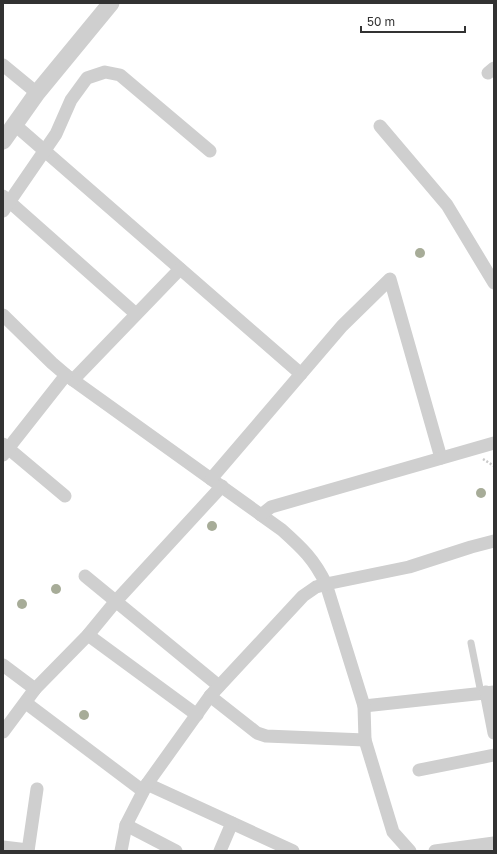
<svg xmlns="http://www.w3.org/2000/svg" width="497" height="854" viewBox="0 0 497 854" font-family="'Golos Text',sans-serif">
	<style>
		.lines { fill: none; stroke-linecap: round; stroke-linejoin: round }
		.path { stroke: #c9c9c9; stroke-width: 2.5; stroke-dasharray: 2 2; stroke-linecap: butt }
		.service { stroke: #cfcfcf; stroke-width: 7 }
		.minor { stroke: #cfcfcf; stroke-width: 13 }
		.tertiary { stroke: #cfcfcf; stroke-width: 17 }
		.tree { fill: #a7ac98 }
	</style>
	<rect width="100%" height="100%" fill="#fff"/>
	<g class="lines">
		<polyline class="path" points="483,459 494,466"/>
		<polyline class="service" points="471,643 481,693"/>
		<g class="minor">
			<polyline points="3,65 37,93"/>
			<polyline points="488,73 494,68"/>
			<polyline points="15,125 301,374"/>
			<polyline points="380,126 447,205 494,283"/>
			<polyline points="3,196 136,314"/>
			<polyline points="3,211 56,134 71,100 87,78 105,72 120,75 210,151"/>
			<path d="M3,315L52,363L66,375L282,530C302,548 314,559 326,584L364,706L494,692"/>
			<polyline points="73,380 180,269"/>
			<polyline points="3,444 65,496"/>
			<polyline points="3,455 66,375"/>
			<polyline points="211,479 342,326 390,279 441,458"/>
			<polyline points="261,515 271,507 494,443"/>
			<polyline points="85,576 219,686"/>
			<polyline points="88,635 197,715"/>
			<polyline points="3,665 35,689"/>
			<polyline points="486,692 494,733"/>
			<polyline points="210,696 257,733 266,736 365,740"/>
			<polyline points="26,703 143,791"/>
			<polyline points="364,706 365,740 393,832 410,851"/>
			<polyline points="3,732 35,689 88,635 116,601 222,486"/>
			<polyline points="419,770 494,755"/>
			<polyline points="147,784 293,851"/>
			<polyline points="126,825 176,851"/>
			<polyline points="3,847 28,850"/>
			<polyline points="28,851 37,789"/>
			<polyline points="121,851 126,825 147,784 210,696 303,596 316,587 326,584 409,567 471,547 494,541"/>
			<polyline points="220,851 232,823"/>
			<polyline points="435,851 494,843"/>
		</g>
		<polyline class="tertiary" points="3,141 37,93 111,3"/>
	</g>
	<g class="tree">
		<circle cx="420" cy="253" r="5"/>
		<circle cx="481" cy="493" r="5"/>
		<circle cx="212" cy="526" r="5"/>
		<circle cx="56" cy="589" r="5"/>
		<circle cx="22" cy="604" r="5"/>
		<circle cx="84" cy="715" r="5"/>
	</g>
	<rect width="497" height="854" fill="none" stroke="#323232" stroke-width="8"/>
	<path d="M361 26v6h104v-6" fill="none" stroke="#323232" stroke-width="2"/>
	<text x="367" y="26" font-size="12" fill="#323232" stroke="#ffffff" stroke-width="3" paint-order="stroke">50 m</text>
</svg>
